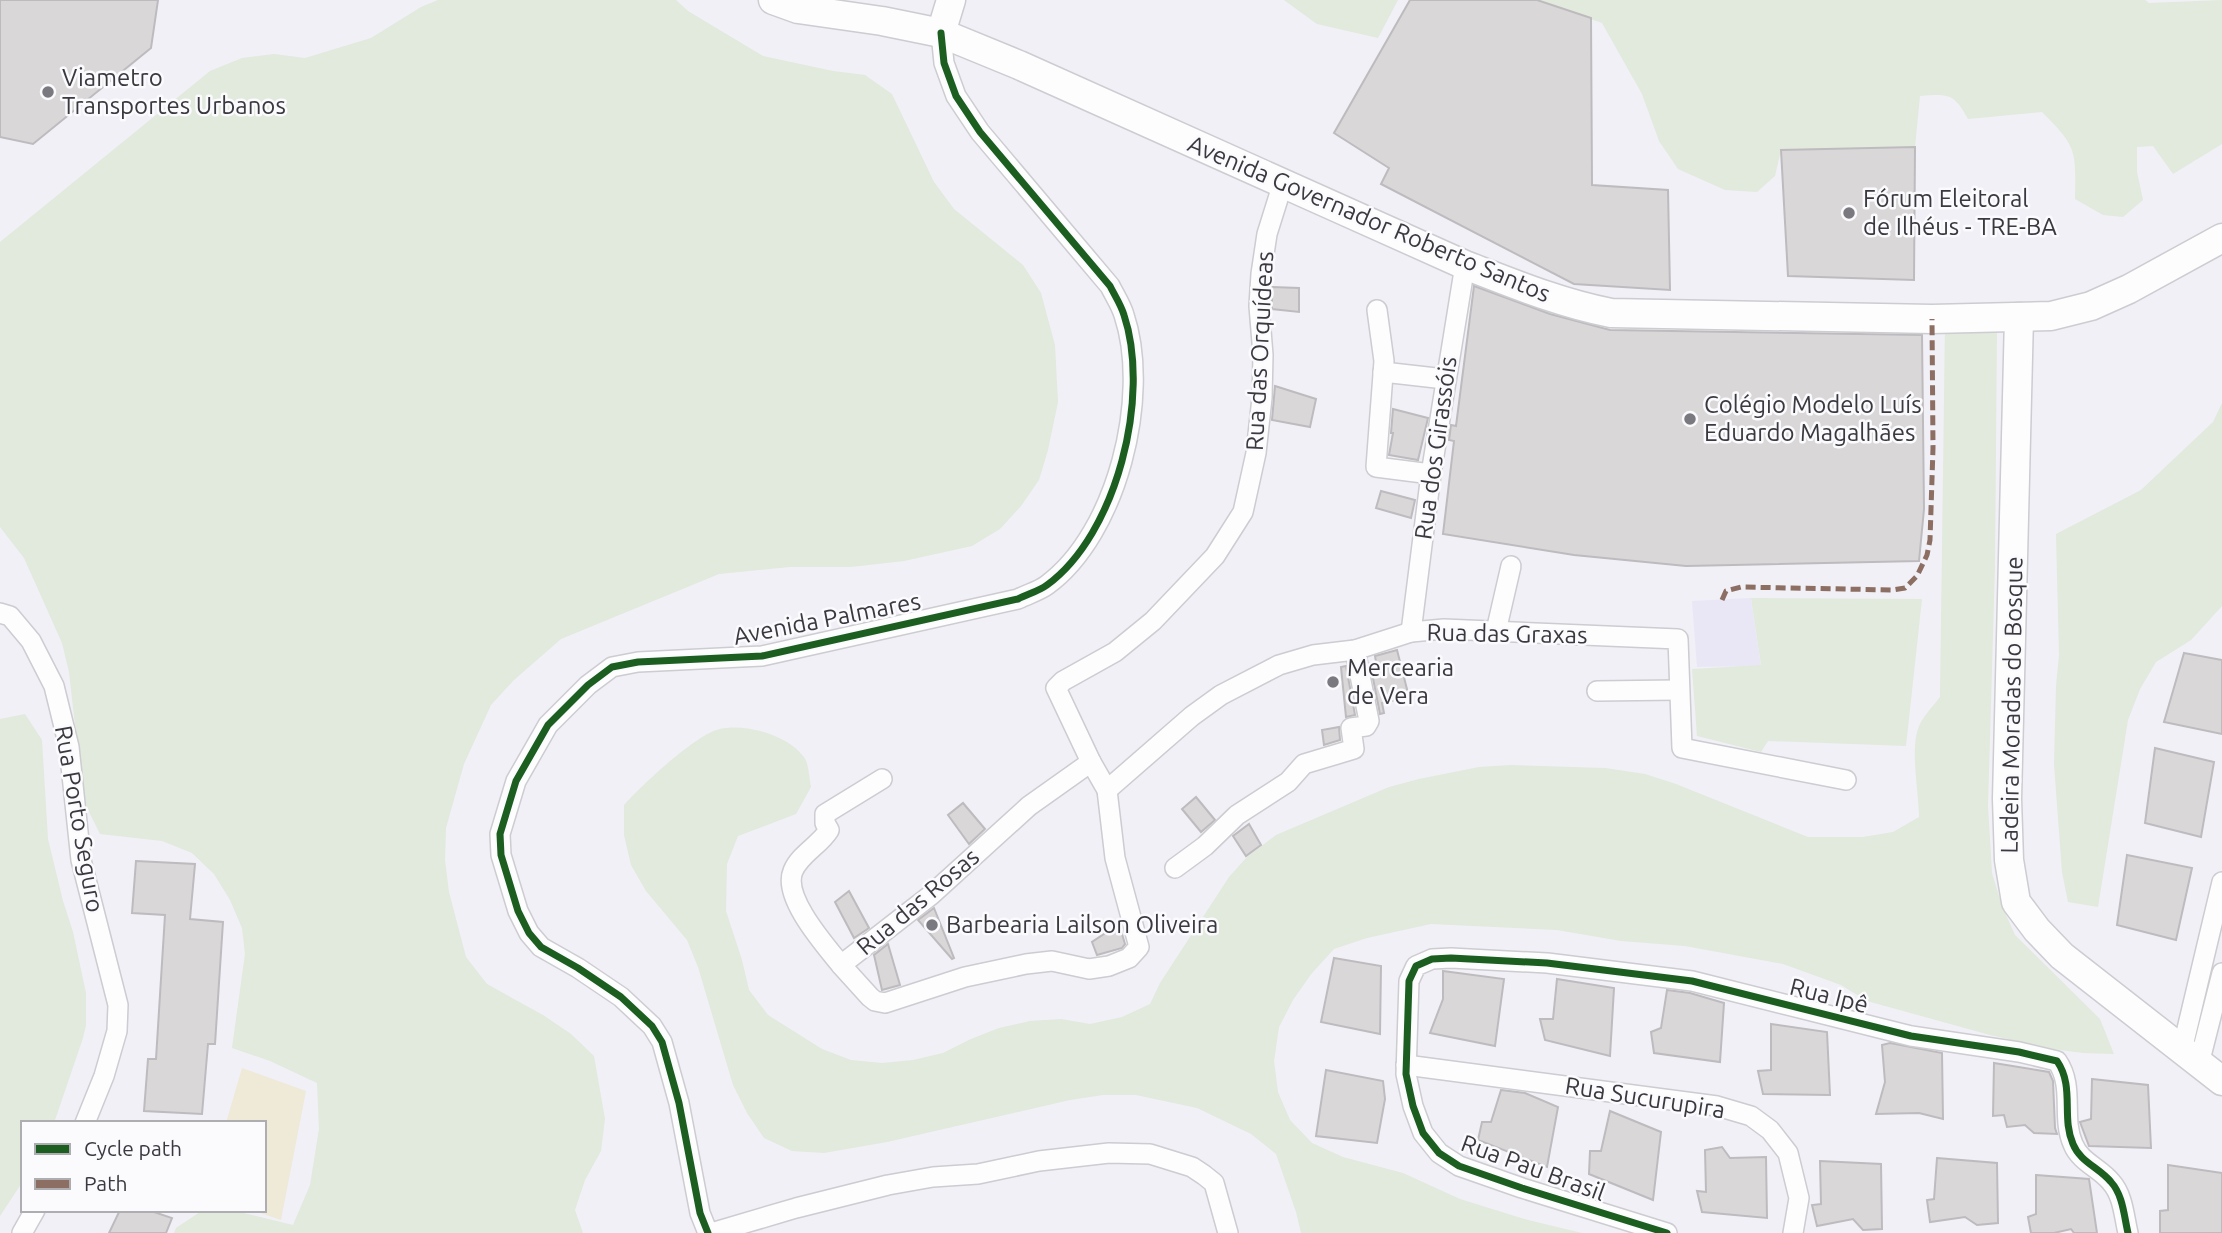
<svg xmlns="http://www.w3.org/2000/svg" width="2222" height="1233" viewBox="0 0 2222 1233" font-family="Ubuntu,sans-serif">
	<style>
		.built { fill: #e9e7f6 }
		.green { fill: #e1eadc }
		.sand { fill: #efe9d8 }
		.building { fill: #dad7d9; stroke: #bebbbe; stroke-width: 2 }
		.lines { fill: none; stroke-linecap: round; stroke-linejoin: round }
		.street-casing { stroke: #ccccd1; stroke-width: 22 }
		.secondary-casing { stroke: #ccccd1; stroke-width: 31 }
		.street { stroke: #fdfdfe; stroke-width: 19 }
		.secondary { stroke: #fdfdfe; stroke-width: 28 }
		.quiet { stroke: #8d6e63; stroke-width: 5; stroke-dasharray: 10 5; stroke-linecap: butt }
		.cycleway-casing { stroke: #fbfbfe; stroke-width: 11 }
		.cycleway { stroke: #1b5e20; stroke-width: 7 }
		.poi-dot { fill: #7a797f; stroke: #fbfbfe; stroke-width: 2.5 }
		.labels { text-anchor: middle; stroke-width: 5; stroke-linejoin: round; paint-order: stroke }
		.poi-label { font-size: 24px; fill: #3a393f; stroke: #fbfbfe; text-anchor: start }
		.street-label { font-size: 24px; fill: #3a393f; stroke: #fbfbfe }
	</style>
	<rect width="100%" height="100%" fill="#f0f0f6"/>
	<polygon class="built" points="1751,598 1761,666 1697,667 1692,601"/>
	<g class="green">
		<polygon points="438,0 676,0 688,11 763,56 833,71 865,75 892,94 934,182 954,209 1023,265 1041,293 1055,345 1058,402 1048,450 1039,480 1021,506 1000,529 972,546 904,561 851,567 790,567 719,574 561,639 514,680 491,705 464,764 446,828 445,860 449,892 466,957 487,984 543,1015 571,1034 594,1056 605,1119 601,1151 585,1180 575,1210 583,1233 174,1233 176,1228 203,1210 235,1211 293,1225 310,1185 319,1129 317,1083 270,1061 232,1048 245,954 242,928 230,900 214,874 192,853 162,841 100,834 87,808 81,778 69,672 62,643 24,558 0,527 0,242 210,71 242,58 274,54 305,58 371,38 421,7"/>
		<polygon points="1284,0 1398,0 1378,38 1317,24"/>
		<path d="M1536,0H2145L2149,3L2222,0V144L2173,174L2153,146L2137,147V172L2143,200L2123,217L2103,215L2075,199C2076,150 2077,147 2042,112L1968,119C1954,93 1948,94 1920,96L1915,147L1781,150L1775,176L1757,192L1725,190L1678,169L1659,141L1642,94L1602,23Z"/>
		<path d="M1945,325L1997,327L1995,565L1988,806L1992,873L2002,906L2015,935L2100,1019L2114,1054L2083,1053L2053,1049L1990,1035L1867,1001L1841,985L1783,964L1685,946L1621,941L1557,930L1431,924L1367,938L1334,949L1312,973L1293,1000L1279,1027L1274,1061L1278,1092L1290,1120L1312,1143L1343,1157L1403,1173L1460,1199L1528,1220L1582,1233H1301L1296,1212L1276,1154L1251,1134L1197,1108L1136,1095H1103L1070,1100L887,1142L824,1153L792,1151L764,1138L747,1113L733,1085L698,967L687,940L646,891L631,865L624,835V805C641,786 696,734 720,729C745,723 787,735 803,756C809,762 809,778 811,787L796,814L738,836L727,864L726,911L742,960L749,990L768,1015L822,1049L851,1060L882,1063L913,1060L943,1053L971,1039L999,1028L1030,1021L1061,1019L1090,1024L1122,1017L1150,1004L1160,983L1229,877L1247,857L1276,835L1389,787L1419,779L1479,767L1511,765L1605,768L1645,774L1676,784L1808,837H1863L1893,832L1919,817C1919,791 1909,746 1920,724C1925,714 1934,705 1940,697Z"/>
		<polygon points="2222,403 2222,606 2191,640 2156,662 2140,689 2128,720 2098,907 2068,902 2062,872 2054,764 2056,686 2059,655 2056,534 2141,490 2213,422"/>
		<polygon points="1751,598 1922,599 1906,746 1768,741 1761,752 1697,736 1692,669 1761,665"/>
		<polygon points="25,714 42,740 48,839 63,901 73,932 86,993 86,1025 83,1038 54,1123 23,1123 23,1181 0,1216 0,719"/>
	</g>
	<polygon class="sand" points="242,1068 306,1091 281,1220 252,1210 264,1210 264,1123 226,1123"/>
	<g class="building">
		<polygon points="0,0 158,0 151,48 33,144 0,137"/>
		<polygon points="1410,0 1537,0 1591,18 1592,185 1668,190 1670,290 1574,284 1381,184 1389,168 1334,133"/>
		<polygon points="1915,147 1914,280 1788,276 1781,150"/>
		<polygon points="1474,286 1550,314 1610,330 1922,335 1924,509 1919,561 1686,566 1574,555 1443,534 1454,441 1449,440 1451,425 1456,426"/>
		<polygon points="1272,287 1299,288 1299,312 1272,309"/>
		<polygon points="1275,386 1316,399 1310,427 1272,420"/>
		<polygon points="1393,409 1428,418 1418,460 1389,455 1393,433 1391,433"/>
		<polygon points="1381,491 1415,500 1411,518 1376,508"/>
		<polygon points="1397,650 1409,697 1382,703 1384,713 1380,714 1370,663 1376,662 1375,656"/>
		<polygon points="2184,653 2222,660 2222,734 2164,722"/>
		<polygon points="1346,666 1355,715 1346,717 1341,667"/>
		<polygon points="1339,727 1340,740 1324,745 1322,730"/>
		<polygon points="2155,748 2214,762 2201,837 2145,823"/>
		<polygon points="1196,797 1215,820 1201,832 1182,809"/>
		<polygon points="963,803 985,829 969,844 948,815"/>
		<polygon points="1249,824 1261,845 1246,856 1233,836"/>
		<polygon points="2127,855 2192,868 2176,940 2117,925"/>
		<polygon points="136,861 195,864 190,919 223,922 215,1044 208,1044 202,1114 144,1111 148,1059 156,1059 165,915 132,913"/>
		<polygon points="849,891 869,928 854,938 835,902"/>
		<polygon points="934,908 954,958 952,959 918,920"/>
		<polygon points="1119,924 1125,944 1122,948 1097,955 1092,942"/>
		<polygon points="888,944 900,985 882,990 874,955"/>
		<polygon points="1334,958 1381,966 1380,1034 1321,1022"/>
		<polygon points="1443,971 1504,979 1495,1046 1430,1033 1443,999"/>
		<polygon points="1557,979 1614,988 1610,1056 1545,1040 1540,1019 1553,1019"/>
		<polygon points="1667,990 1690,993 1724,1003 1720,1062 1654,1053 1651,1032 1661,1028"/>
		<polygon points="1771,1024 1827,1032 1830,1095 1763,1094 1758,1071 1771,1070"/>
		<polygon points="1890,1043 1942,1053 1943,1119 1919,1113 1876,1114 1885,1082 1882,1045"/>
		<polygon points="1994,1063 2049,1072 2053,1081 2055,1128 2057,1134 2034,1133 2025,1125 2007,1127 2004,1115 1993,1116"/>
		<polygon points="1326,1070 1383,1081 1385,1099 1377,1143 1316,1136"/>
		<polygon points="2092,1079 2148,1085 2151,1148 2089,1146 2080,1122 2091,1119"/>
		<polygon points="1501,1090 1525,1093 1558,1107 1547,1167 1478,1140 1482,1122 1491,1122"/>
		<polygon points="1610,1111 1661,1132 1653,1200 1589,1174 1590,1151 1601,1151"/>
		<polygon points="1722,1147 1730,1158 1766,1157 1767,1218 1702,1212 1697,1191 1706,1192 1705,1150"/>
		<polygon points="1937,1158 1997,1163 1998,1223 1977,1225 1965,1217 1930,1222 1927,1200 1934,1199"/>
		<polygon points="1820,1161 1881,1164 1882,1229 1863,1230 1853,1219 1817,1226 1812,1205 1821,1204"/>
		<polygon points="2168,1165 2222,1173 2222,1233 2160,1233 2160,1211 2168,1210"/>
		<polygon points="2036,1175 2089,1179 2097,1233 2074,1233 2071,1229 2054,1233 2031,1233 2028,1217 2036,1214"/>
		<polygon points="120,1210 148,1210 172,1218 166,1233 109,1233"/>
	</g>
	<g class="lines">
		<defs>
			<g id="street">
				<polyline points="1377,310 1384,361 1376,467 1431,474"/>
				<polyline points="1383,372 1445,379"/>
				<polyline points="0,613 10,616 31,641 54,686 69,747 81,860 118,1005 117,1031 104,1076 85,1123"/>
				<polyline points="1496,631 1511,566"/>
				<polyline points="1411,632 1431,474 1465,265"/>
				<polyline points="1597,691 1678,690"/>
				<path d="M882,779L825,814V823L829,830C820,845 800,854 793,871C782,897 825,945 841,965L931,895L1029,806L1091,762"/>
				<polyline points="1107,790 1192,716 1221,695 1279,665 1313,655 1355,650 1411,632 1444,629 1678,639 1682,748 1846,780"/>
				<polyline points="1175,868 1205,846 1237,815 1288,782 1304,764 1354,749 1351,728 1366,726 1369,721 1355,650"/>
				<polyline points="841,965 870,997 875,1001 885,1003 965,977 1026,964 1052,961 1089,969 1109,966 1129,958 1139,947 1115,858 1107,790 1091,762 1056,688 1063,681 1115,652 1153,621 1215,556 1243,512 1256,453 1262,398 1263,355 1259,306 1261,274 1267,234 1283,183"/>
				<polyline points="2182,1050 2222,882"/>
				<polyline points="2199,1064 2222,973"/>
				<polyline points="1406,1065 1717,1106 1751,1116 1770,1130 1788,1153 1799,1198 1793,1233"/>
				<polyline points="22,1233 35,1210"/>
				<path d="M708,1233L700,1213L679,1103L662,1042L652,1026L621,997L578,968L541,947L529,933L518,911L501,855L500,834L516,781L548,725L588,685L612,667L638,662L762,656L1018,599C1028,594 1039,591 1047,585C1117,534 1151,396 1124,315C1121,305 1115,296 1110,286L980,132L956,96L944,63L941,33"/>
				<polyline points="711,1233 796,1208 888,1185 933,1177 978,1174 1039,1161 1109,1153 1150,1154 1192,1167 1204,1175 1214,1183 1228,1233"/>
				<path d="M1667,1233L1522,1188L1459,1166L1439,1153L1423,1133L1413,1106L1406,1074L1409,981L1416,966L1432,959L1451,958L1547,963L1692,981L1911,1036L2019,1052L2057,1061C2075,1087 2061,1117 2073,1144C2080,1162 2100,1168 2111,1182C2123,1195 2124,1216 2128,1233"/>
			</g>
			<g id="secondary">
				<path d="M773,0L798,9L882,21L941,33L1019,65L1465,265C1514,284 1560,303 1611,313L1932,319L2051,316L2091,306L2129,289L2222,238"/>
				<polyline points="941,33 951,0"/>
				<polyline points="2019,317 2007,799 2009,860 2016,902 2037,930 2062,956 2222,1081"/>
			</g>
		</defs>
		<use href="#street" class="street-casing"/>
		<use href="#secondary" class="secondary-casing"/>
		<use href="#street" class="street"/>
		<use href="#secondary" class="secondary"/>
		<polyline class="quiet" points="1722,600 1726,591 1741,587 1893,590 1905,588 1917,576 1927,555 1930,540 1933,448 1932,319"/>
		<defs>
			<g id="cycleway">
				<path d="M708,1233L700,1213L679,1103L662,1042L652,1026L621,997L578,968L541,947L529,933L518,911L501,855L500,834L516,781L548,725L588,685L612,667L638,662L762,656L1018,599C1028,594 1039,591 1047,585C1117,534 1151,396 1124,315C1121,305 1115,296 1110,286L980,132L956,96L944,63L941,33"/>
				<path d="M1667,1233L1522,1188L1459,1166L1439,1153L1423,1133L1413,1106L1406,1074L1409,981L1416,966L1432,959L1451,958L1547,963L1692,981L1911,1036L2019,1052L2057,1061C2075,1087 2061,1117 2073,1144C2080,1162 2100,1168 2111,1182C2123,1195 2124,1216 2128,1233"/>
			</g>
		</defs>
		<use href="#cycleway" class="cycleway-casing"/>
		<use href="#cycleway" class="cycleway"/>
	</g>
	<g class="poi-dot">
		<circle cx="48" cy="92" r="7"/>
		<circle cx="1849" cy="213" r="7"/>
		<circle cx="1690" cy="419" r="7"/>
		<circle cx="1333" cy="682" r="7"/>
		<circle cx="932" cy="925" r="7"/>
	</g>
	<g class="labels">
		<g class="poi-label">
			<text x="62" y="86">Viametro<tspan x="62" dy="28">Transportes Urbanos</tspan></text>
			<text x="1863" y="207">Fórum Eleitoral<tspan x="1863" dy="28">de Ilhéus - TRE-BA</tspan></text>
			<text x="1704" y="413">Colégio Modelo Luís<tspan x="1704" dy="28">Eduardo Magalhães</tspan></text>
			<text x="1347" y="676">Mercearia<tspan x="1347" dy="28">de Vera</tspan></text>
			<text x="946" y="933">Barbearia Lailson Oliveira</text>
		</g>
		<g class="street-label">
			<text transform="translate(1369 219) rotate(23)" y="8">Avenida Governador Roberto Santos</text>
			<text transform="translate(1260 351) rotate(-87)" y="8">Rua das Orquídeas</text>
			<text transform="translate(1436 448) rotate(-82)" y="8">Rua dos Girassóis</text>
			<text transform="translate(827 619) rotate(-11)" y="8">Avenida Palmares</text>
			<text transform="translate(1507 634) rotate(1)" y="8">Rua das Graxas</text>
			<text transform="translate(2012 705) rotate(-89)" y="8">Ladeira Moradas do Bosque</text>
			<text transform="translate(79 819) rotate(80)" y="8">Rua Porto Seguro</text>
			<text transform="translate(918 902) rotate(-40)" y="8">Rua das Rosas</text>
			<text transform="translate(1829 996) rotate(14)" y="8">Rua Ipê</text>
			<text transform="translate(1645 1098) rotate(9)" y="8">Rua Sucurupira</text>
			<text transform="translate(1533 1168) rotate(20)" y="8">Rua Pau Brasil</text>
		</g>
	</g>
	<rect x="21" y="1121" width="245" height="91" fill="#fbfbfe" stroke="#aeadb2" stroke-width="2"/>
	<rect x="35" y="1144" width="35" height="10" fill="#1b5e20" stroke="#aeadb2" stroke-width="2"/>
	<text x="84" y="1156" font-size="21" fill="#3a393f">Cycle path</text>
	<rect x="35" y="1179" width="35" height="10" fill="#8d6e63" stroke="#aeadb2" stroke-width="2"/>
	<text x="84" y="1191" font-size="21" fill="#3a393f">Path</text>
</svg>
